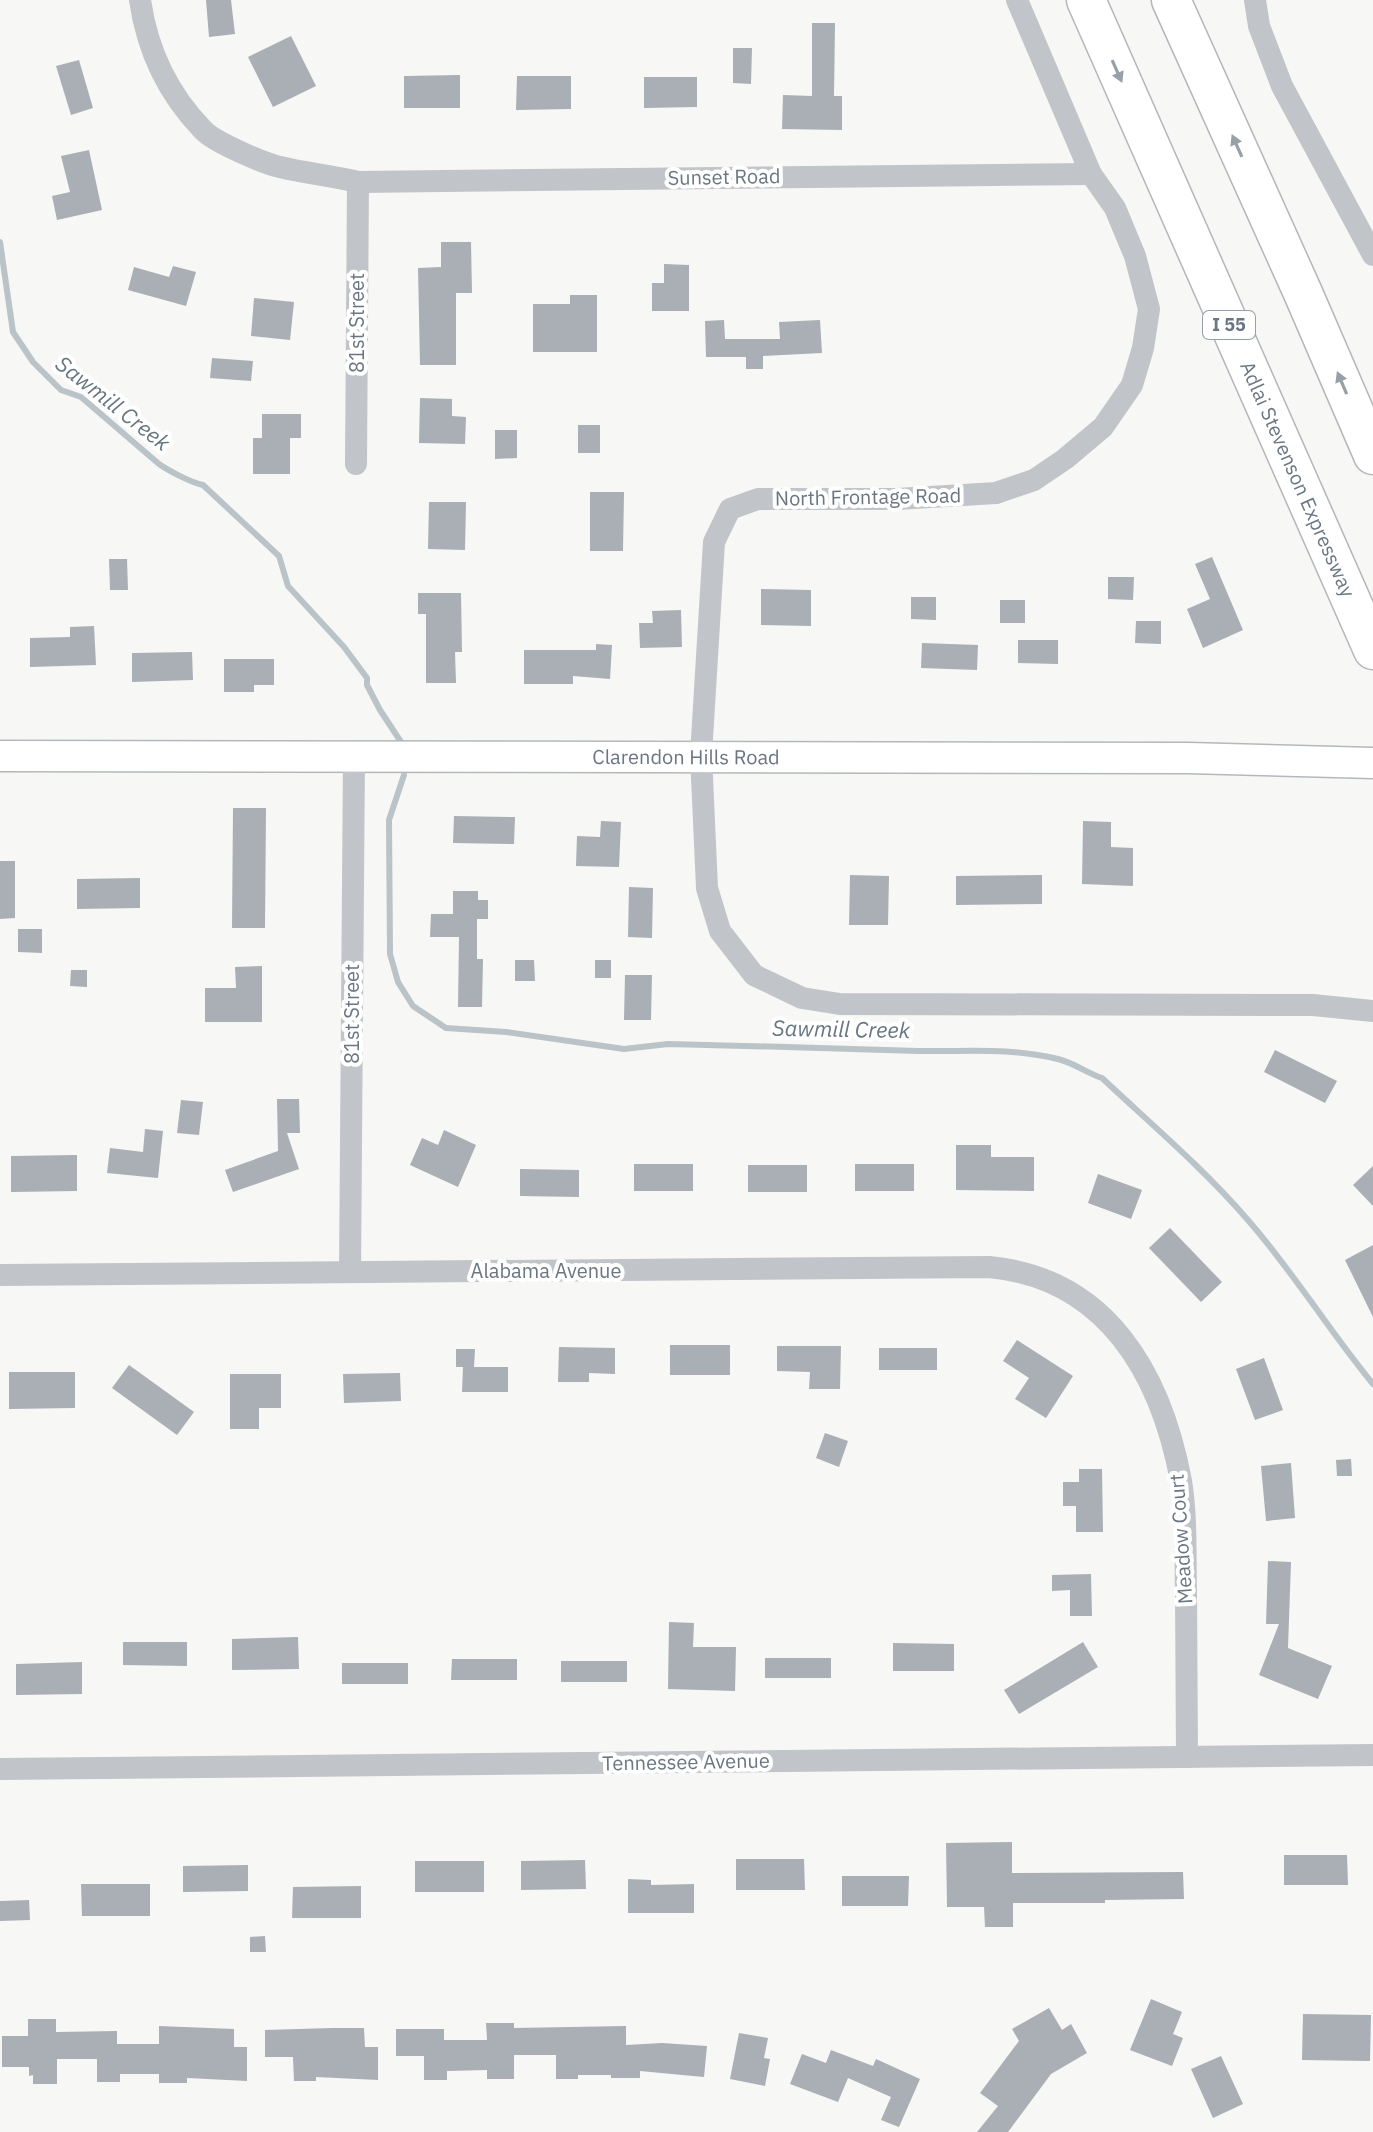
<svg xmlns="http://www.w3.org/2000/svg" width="1373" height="2132" viewBox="0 0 1373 2132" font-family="'IBM Plex Sans',sans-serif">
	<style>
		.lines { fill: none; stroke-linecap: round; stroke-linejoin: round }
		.stream { stroke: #bac3c7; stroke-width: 6 }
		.building { fill: #a9afb4 }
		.secondary-casing { stroke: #b4b8bc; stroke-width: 33 }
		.highway-casing { stroke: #b4b7ba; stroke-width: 41 }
		.street { stroke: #c1c4c8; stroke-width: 22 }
		.secondary { stroke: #fff; stroke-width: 30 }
		.highway { stroke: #fff; stroke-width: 38 }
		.oneway { fill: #979fa8 }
		.labels { text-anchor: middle; stroke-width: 8; stroke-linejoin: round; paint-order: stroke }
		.shield { fill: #fff; stroke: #979fa8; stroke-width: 2 }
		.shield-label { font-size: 18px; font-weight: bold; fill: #6a7682 }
		.street-label { font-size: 20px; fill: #6a7682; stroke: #fff }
		.water-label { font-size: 22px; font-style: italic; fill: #66767e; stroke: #fff }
	</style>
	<rect width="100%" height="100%" fill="#f7f7f5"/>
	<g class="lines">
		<g class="stream">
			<path d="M0,242L13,332L33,362L61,390L81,397L159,464C169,471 192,483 203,485L279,556L288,586L344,647L367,678V685L380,710L403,745"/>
			<path d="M404,775L389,820L390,954L398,982L413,1006L446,1028L506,1032L624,1049L668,1044C751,1046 835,1048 918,1051C967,1052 1008,1047 1058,1059C1074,1063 1087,1073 1102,1078C1151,1124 1203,1168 1247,1219C1293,1271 1329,1331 1373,1384"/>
		</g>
	</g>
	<g class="building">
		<polygon points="206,0 231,0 235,34 209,37"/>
		<polygon points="812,23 835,23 834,96 842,96 842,130 782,129 783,95 812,96"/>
		<polygon points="291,36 316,86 273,107 248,57"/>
		<polygon points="733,48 752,48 751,84 733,83"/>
		<polygon points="79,60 93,108 71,115 56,66"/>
		<polygon points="460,75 460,108 404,108 404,76"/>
		<polygon points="517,76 571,76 571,109 516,110"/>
		<polygon points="644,77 697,77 697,107 644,108"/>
		<polygon points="89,150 102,210 57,220 52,196 70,192 61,156"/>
		<polygon points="441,242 471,242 472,293 456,293 456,365 420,365 418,268 441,267"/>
		<polygon points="664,264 689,265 689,311 652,311 652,283 664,283"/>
		<polygon points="173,266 196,272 186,306 128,290 134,267 169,277"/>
		<polygon points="570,295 597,295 597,352 533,352 533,304 570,304"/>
		<polygon points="254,298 294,302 290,340 251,336"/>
		<polygon points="724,320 725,339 780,339 779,322 820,320 822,353 763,356 763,369 746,369 746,357 706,357 705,321"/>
		<polygon points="212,358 253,361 251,381 210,378"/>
		<polygon points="420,398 452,399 452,416 466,417 465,444 419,443"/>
		<polygon points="262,414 301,414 301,438 290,438 290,474 253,474 253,438 262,438"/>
		<rect x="578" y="425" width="22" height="28"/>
		<polygon points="495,430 517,430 517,458 495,459"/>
		<polygon points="590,492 624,492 623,551 590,551"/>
		<polygon points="429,502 466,502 465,550 428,549"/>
		<polygon points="1212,557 1243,630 1203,648 1187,609 1210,599 1195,564"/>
		<polygon points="109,559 127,559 128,590 110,590"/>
		<polygon points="1108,577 1134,577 1133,600 1108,599"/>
		<polygon points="761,589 811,590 811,626 761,625"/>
		<polygon points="418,593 461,593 462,652 455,652 456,683 426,683 426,614 418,614"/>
		<polygon points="911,597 936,597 936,620 911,619"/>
		<rect x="1000" y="600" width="25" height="23"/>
		<polygon points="681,610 682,647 640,648 639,623 653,623 652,611"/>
		<polygon points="1136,621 1161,621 1161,644 1135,643"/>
		<polygon points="94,626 96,665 30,667 30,638 70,637 70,627"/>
		<polygon points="1018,640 1058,640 1058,664 1018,663"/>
		<polygon points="922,643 978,645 977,670 921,668"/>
		<polygon points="596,644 612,645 610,679 573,676 573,684 524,684 524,650 596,650"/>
		<polygon points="192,652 193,680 132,682 132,653"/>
		<polygon points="224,659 274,659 274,685 254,685 254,692 224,692"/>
		<polygon points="233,808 266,808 265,928 232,928"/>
		<polygon points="454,816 515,817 514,844 453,843"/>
		<polygon points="601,821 621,822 619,867 576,866 577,836 600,837"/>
		<polygon points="1083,821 1111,822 1111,847 1133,848 1133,886 1082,884"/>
		<polygon points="0,861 15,861 15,918 0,919"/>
		<polygon points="850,875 889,876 888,925 849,925"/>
		<polygon points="1042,875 1042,904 956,905 956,876"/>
		<polygon points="140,878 140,908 77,909 77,879"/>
		<polygon points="629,887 653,888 652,938 628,937"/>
		<polygon points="453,891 478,891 478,900 488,900 488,919 477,919 477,959 483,959 482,1007 458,1007 459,937 430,937 431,914 453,914"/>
		<polygon points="18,929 42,929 42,953 18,952"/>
		<polygon points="515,960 534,960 535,981 515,981"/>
		<rect x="595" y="960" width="16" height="18"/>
		<polygon points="262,966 262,1022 205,1022 205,988 236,988 235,967"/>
		<polygon points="71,970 87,970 87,987 70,986"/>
		<polygon points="625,975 652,975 651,1020 624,1020"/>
		<polygon points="1275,1050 1337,1081 1325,1103 1264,1072"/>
		<polygon points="277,1099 299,1099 300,1133 287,1133 299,1169 233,1192 225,1170 278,1151"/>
		<polygon points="181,1100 203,1102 199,1135 177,1133"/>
		<polygon points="145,1129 163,1131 158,1178 107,1173 110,1148 143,1152"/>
		<polygon points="444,1130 476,1145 458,1187 410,1165 422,1138 438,1145"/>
		<polygon points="956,1145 991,1145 991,1157 1034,1157 1034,1191 956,1190"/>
		<polygon points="77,1155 77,1191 11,1192 11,1156"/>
		<rect x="634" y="1164" width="59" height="27"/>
		<rect x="855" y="1164" width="59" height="27"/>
		<rect x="748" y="1165" width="59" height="27"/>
		<polygon points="1373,1166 1373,1206 1353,1185"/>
		<polygon points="520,1169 579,1170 579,1197 520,1196"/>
		<polygon points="1098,1174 1142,1190 1131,1219 1088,1203"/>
		<polygon points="1170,1228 1222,1282 1201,1302 1149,1248"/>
		<polygon points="1373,1245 1373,1317 1345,1260"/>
		<polygon points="1017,1340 1073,1376 1046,1418 1015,1399 1029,1378 1003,1361"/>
		<rect x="670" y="1345" width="60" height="30"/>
		<polygon points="777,1346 841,1346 840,1389 809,1389 810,1372 777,1371"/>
		<polygon points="559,1347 615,1348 615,1374 589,1373 589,1382 558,1382"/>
		<rect x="879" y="1348" width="58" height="22"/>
		<polygon points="456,1349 475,1349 474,1367 508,1367 508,1392 462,1392 463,1367 456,1367"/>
		<polygon points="1264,1358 1283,1410 1255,1420 1236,1369"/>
		<polygon points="129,1365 194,1412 177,1435 112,1388"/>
		<polygon points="9,1372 75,1372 75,1408 9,1409"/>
		<polygon points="400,1373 401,1401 344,1403 343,1374"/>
		<polygon points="230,1374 281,1374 281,1408 259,1408 259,1429 230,1429"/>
		<polygon points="825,1433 848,1441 839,1467 816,1458"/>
		<polygon points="1351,1459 1352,1476 1337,1476 1336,1460"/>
		<polygon points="1291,1463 1295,1518 1266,1521 1261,1466"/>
		<polygon points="1079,1469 1102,1469 1103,1532 1076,1532 1076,1506 1063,1506 1063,1482 1079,1482"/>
		<polygon points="1268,1561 1291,1562 1288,1648 1332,1666 1318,1699 1259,1675 1279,1624 1266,1624"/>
		<polygon points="1091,1574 1092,1616 1070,1616 1070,1590 1052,1591 1052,1575"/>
		<polygon points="669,1622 694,1623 693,1647 736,1647 735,1691 668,1689"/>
		<polygon points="298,1637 299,1669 232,1670 232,1639"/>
		<polygon points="123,1642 187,1642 187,1666 123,1665"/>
		<polygon points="1083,1642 1098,1667 1019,1714 1004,1690"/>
		<polygon points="893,1643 954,1644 954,1671 893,1671"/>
		<rect x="765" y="1658" width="66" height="20"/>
		<polygon points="452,1659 517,1659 517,1680 451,1680"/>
		<rect x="561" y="1661" width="66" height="21"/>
		<polygon points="82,1662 82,1694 16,1695 16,1664"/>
		<rect x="342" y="1663" width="66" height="21"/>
		<polygon points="1012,1842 1012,1873 1183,1872 1184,1899 1105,1900 1105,1903 1013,1903 1013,1927 985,1927 984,1907 947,1907 946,1843"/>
		<polygon points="1284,1855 1347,1855 1348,1885 1284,1885"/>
		<polygon points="736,1859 804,1859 805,1890 736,1890"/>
		<polygon points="585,1860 586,1889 521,1890 521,1861"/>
		<rect x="415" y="1861" width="69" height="31"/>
		<polygon points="248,1865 248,1891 183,1892 183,1866"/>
		<polygon points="842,1876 909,1876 908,1906 842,1906"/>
		<polygon points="628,1879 651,1880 651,1885 694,1884 694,1913 628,1913"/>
		<polygon points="81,1884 150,1884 150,1916 82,1916"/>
		<polygon points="361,1886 361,1918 292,1918 293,1887"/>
		<polygon points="29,1900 30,1920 0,1921 0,1901"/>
		<polygon points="265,1936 266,1952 250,1952 250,1937"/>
		<polygon points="1151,1999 1182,2012 1173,2034 1183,2038 1172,2066 1130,2050"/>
		<polygon points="1049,2008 1062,2030 1071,2024 1087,2053 1051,2074 1008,2132 977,2132 998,2106 980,2093 1019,2041 1012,2029"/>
		<polygon points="1303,2014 1371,2015 1370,2061 1302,2060"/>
		<polygon points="28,2019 56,2019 56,2032 117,2031 117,2044 159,2044 159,2026 234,2029 234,2047 247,2047 247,2081 187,2078 187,2083 159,2083 159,2074 120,2074 120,2082 97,2082 97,2059 57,2059 57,2084 33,2084 33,2075 29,2076 29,2067 2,2067 2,2036 28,2036"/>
		<polygon points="486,2023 514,2023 514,2028 626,2026 626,2045 662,2043 707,2046 704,2077 640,2071 640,2078 611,2078 611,2075 578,2075 578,2079 556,2079 556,2055 514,2055 514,2079 487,2079 487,2070 447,2071 447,2080 424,2080 424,2056 396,2056 396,2029 444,2029 444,2040 487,2040"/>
		<polygon points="332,2028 364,2028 365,2047 378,2047 378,2080 316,2077 316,2081 294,2081 293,2057 265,2057 265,2030"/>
		<polygon points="739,2033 768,2038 764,2058 770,2059 765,2086 730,2079"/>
		<polygon points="831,2050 873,2066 876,2059 920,2079 899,2127 881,2120 891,2097 848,2078 838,2102 790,2084 802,2054 826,2063"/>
		<polygon points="1221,2056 1243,2104 1213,2118 1191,2069"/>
	</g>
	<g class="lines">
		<defs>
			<g id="secondary">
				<path id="s1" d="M0,756L1188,758L1373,763"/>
			</g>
			<g id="highway">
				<path id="s2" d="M1086,0L1373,650"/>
				<polyline points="1171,0 1303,293 1373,455"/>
			</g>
		</defs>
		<use href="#secondary" class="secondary-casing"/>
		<use href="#highway" class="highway-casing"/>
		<g class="street">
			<path d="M140,0C147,49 168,94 203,130C214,142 263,163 280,167C305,173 332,176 358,182L1091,174"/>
			<polyline points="1017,0 1091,174 1115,208 1135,256 1149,309 1143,348 1132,385 1103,427 1065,459 1034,480 996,493 897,499 758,499 730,509 714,542 701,755 707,888 720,931 754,975 802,998 840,1004 1313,1005 1373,1011"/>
			<polyline points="1255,0 1259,26 1282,86 1373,255"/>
			<polyline points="356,464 358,182"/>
			<polyline points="350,1272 354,756"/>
			<path d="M0,1275L989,1267C1107,1278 1161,1374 1181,1481C1187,1518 1185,1555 1186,1591C1186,1647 1187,1702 1187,1757"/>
			<polyline points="0,1769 1373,1755"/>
		</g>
		<use href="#secondary" class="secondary"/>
		<use href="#highway" class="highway"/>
	</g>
	<defs><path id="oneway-solid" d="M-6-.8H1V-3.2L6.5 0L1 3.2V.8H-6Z" transform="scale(2)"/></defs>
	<g class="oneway">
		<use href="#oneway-solid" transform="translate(1117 71) rotate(66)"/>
		<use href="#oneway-solid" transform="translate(1237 146) rotate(-114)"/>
		<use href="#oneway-solid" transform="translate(1342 383) rotate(-113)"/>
	</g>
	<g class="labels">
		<rect class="shield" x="1203" y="311" width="52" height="28" rx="6"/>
		<g class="shield-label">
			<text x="1229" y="331">I 55</text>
		</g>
		<g class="street-label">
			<text transform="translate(724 177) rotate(-1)" y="7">Sunset Road</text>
			<text transform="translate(357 323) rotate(-90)" y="7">81st Street</text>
			<text dy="7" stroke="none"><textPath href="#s2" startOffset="524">Adlai Stevenson Expressway</textPath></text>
			<text transform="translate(868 497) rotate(-1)" y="7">North Frontage Road</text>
			<text dy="7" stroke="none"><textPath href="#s1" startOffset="686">Clarendon Hills Road</textPath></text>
			<text transform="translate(352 1014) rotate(-90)" y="7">81st Street</text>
			<text x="546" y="1278">Alabama Avenue</text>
			<text transform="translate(1181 1539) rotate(-94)" y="7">Meadow Court</text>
			<text transform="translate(686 1762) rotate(-1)" y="7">Tennessee Avenue</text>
		</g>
		<g class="water-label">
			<text transform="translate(113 403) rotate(38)" y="8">Sawmill Creek</text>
			<text transform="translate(841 1029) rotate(1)" y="8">Sawmill Creek</text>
		</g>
	</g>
</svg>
